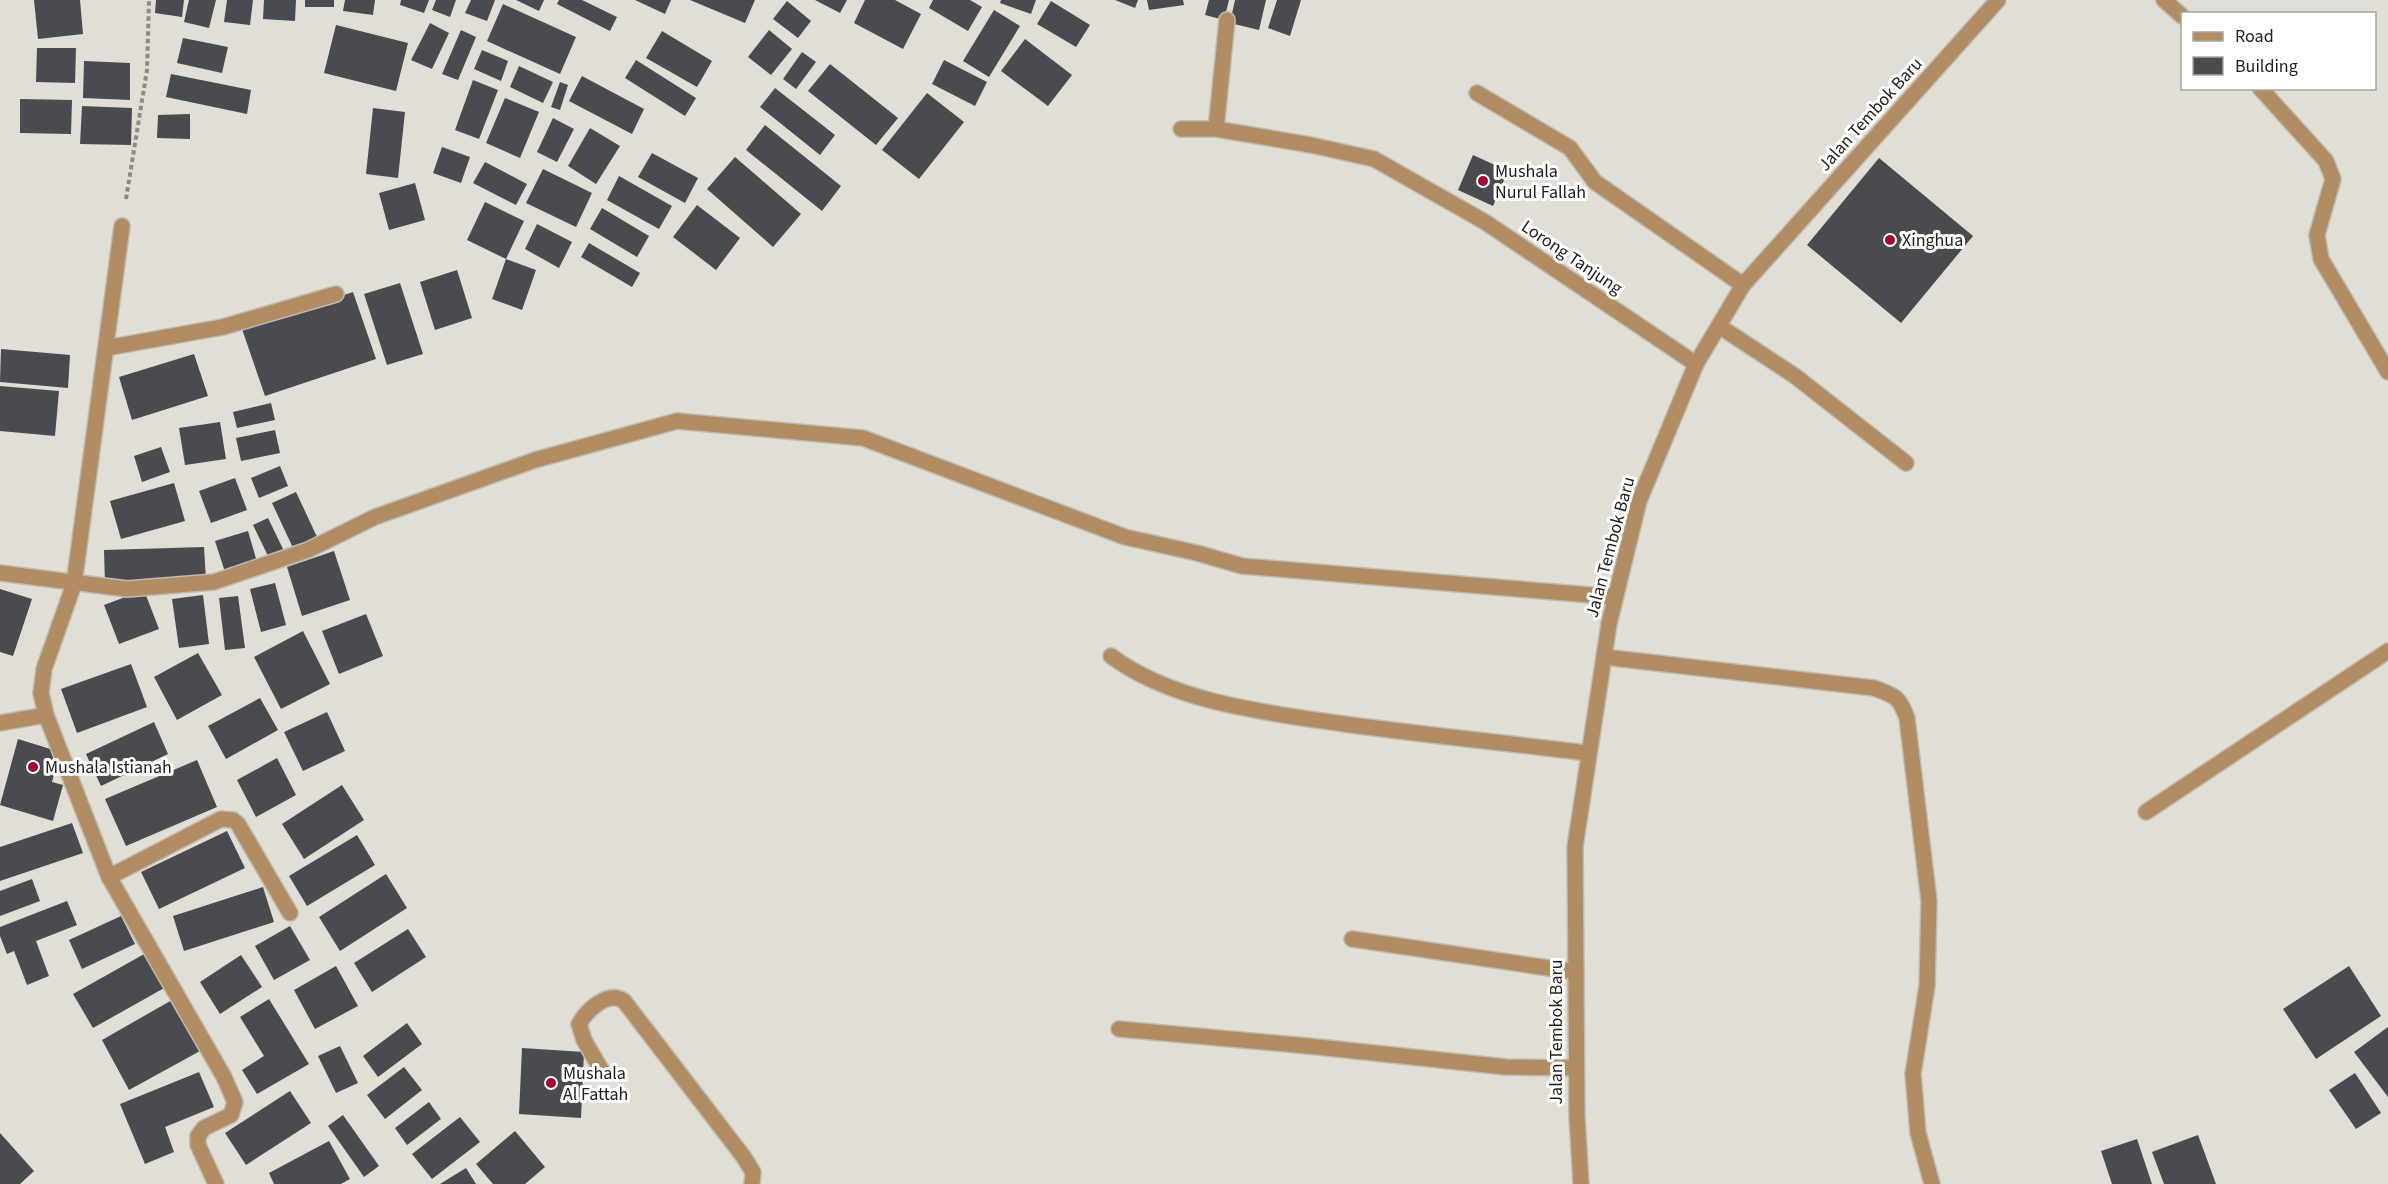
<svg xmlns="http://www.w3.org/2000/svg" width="2388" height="1184" viewBox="0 0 2388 1184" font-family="'Source Sans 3',sans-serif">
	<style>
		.building { fill: #4a4a51 }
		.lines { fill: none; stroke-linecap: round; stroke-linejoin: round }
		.minor-casing { stroke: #bebbb3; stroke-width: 18 }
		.path { stroke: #8d8c85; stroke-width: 4; stroke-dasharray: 4.5 3; stroke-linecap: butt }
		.minor { stroke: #b28d63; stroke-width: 15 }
		.poi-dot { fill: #a40831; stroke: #fff; stroke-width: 2 }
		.labels { text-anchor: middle; stroke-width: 6; stroke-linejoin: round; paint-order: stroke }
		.street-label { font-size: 18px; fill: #1d1d19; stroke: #fff }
		.poi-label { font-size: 18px; fill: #1d1d19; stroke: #fff; text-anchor: start }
	</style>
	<rect width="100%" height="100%" fill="#e1ded5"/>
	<g class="building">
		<polygon points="34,0 80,0 83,34 38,39"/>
		<polygon points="156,0 184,0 182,17 155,13"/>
		<polygon points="189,0 216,0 209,28 184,22"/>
		<polygon points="227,0 253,0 250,25 224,22"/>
		<polygon points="264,0 296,0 295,21 263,19"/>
		<rect x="305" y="0" width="29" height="7"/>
		<polygon points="345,0 375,0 373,15 343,11"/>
		<polygon points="401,0 429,0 424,13 400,5"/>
		<polygon points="436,0 456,0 450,17 432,10"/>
		<polygon points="471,0 495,0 487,21 465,13"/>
		<polygon points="516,0 544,0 539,11"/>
		<polygon points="559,0 582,0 617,17 610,31 557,4"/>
		<polygon points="635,0 671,0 665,14"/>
		<polygon points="690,0 755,0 745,23"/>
		<polygon points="815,0 847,0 840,13"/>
		<polygon points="865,0 895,0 921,14 903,49 854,23"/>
		<polygon points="933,0 970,0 982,7 968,31 929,8"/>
		<polygon points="1001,0 1036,0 1031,14 1000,3"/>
		<polygon points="1115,0 1138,0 1135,8"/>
		<polygon points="1147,0 1183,0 1184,5 1149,10"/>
		<polygon points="1209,0 1229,0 1224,20 1205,15"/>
		<polygon points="1235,0 1266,0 1259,30 1230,23"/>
		<polygon points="1277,0 1301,0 1290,36 1268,28"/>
		<polygon points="787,1 811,21 798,38 773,19"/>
		<polygon points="1051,1 1090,25 1076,47 1037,24"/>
		<polygon points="503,4 576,37 560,74 487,41"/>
		<polygon points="994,10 1020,26 989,77 963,61"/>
		<polygon points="430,23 449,33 432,69 411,60"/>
		<polygon points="336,25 408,43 396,91 324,73"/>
		<polygon points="461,30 476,37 458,80 442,74"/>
		<polygon points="769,30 792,49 771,75 748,57"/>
		<polygon points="662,31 712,61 697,87 646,58"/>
		<polygon points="183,38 228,47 222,73 177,63"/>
		<polygon points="1025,39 1072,75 1048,106 1001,71"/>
		<polygon points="37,48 76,48 75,83 36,82"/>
		<polygon points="482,50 508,61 501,81 474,69"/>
		<polygon points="802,52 816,62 796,89 783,79"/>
		<polygon points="636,60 696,98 685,116 625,78"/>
		<polygon points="944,60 987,82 975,106 932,84"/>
		<polygon points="84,61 130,63 130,100 83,98"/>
		<polygon points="830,64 898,118 876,145 808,91"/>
		<polygon points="519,66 553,82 543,103 510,87"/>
		<polygon points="171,74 251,90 247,114 166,97"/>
		<polygon points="582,76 644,109 632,134 569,101"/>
		<polygon points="473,80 498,90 479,139 455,130"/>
		<polygon points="560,82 568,85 560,110 551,107"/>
		<polygon points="775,88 835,135 820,155 760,107"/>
		<polygon points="927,93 964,122 919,179 882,150"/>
		<polygon points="505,98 539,112 520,158 486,143"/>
		<polygon points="20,99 72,100 71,134 20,133"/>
		<polygon points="82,106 132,108 131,145 80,144"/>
		<polygon points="373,108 405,112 398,178 366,174"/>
		<polygon points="190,114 190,139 157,138 158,115"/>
		<polygon points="553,118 574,129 557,162 537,152"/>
		<polygon points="765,125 841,186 822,211 746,150"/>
		<polygon points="590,128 620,146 596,184 568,166"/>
		<polygon points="442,147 470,157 461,183 433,173"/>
		<polygon points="652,153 698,178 685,203 638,177"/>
		<polygon points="1473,155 1508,171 1493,206 1458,190"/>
		<polygon points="735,157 801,214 773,247 707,189"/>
		<polygon points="1879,158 1973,236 1901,323 1807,245"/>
		<polygon points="485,162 527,184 516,205 473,183"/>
		<polygon points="543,169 592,193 576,227 526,203"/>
		<polygon points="619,176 672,206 659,229 607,200"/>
		<polygon points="415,183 425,220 389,230 379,193"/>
		<polygon points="485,202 524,221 506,259 536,270 522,310 492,299 506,259 467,240"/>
		<polygon points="697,205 740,238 716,270 673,237"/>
		<polygon points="602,208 649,236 637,257 590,229"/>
		<polygon points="537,224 572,242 559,268 525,249"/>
		<polygon points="589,243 640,273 632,287 581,257"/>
		<polygon points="457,270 472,318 435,330 420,282"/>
		<polygon points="400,283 423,354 387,365 364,294"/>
		<polygon points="353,292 376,359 265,396 242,329"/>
		<polygon points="1,349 70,355 68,388 0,382"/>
		<polygon points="194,354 208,396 132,420 119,377"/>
		<polygon points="0,386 59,391 55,436 0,431"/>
		<polygon points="271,403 275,420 237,428 233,412"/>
		<polygon points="220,422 226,459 185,465 179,428"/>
		<polygon points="275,430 280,453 241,461 236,438"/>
		<polygon points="161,447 170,472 142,482 134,456"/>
		<polygon points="280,466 288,486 259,498 251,478"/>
		<polygon points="235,478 247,510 211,523 199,491"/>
		<polygon points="174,483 185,521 121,539 110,501"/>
		<polygon points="296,492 318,539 294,550 272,503"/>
		<polygon points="268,518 284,551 269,558 253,525"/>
		<polygon points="248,531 257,562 225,572 215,541"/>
		<polygon points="204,547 206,580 105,584 104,550"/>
		<polygon points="334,551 350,600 302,616 287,567"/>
		<polygon points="275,583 286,625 261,632 250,589"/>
		<polygon points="0,589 32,599 13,656 0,652"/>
		<polygon points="144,590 159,629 119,644 104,605"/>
		<polygon points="203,595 209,644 179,648 172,599"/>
		<polygon points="238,596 245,648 225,650 219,598"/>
		<polygon points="366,614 383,656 339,674 322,631"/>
		<polygon points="303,631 330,684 281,709 254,657"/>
		<polygon points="198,653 222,695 177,720 154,677"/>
		<polygon points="131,664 147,707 77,733 61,689"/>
		<polygon points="260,698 278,730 226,759 208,726"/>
		<polygon points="327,712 345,751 303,771 284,732"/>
		<polygon points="154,722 168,754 101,786 86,754"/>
		<polygon points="18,739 60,752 52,782 63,785 53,821 0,805"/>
		<polygon points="277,758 296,795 256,817 237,780"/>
		<polygon points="197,760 217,807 126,846 105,799"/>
		<polygon points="342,785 364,820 304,859 282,824"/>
		<polygon points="72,823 83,853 0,881 0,847"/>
		<polygon points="227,831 245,868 159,909 141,872"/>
		<polygon points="357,835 375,865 307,906 289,876"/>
		<polygon points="386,874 407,908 340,951 319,917"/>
		<polygon points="32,879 40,901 0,916 0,891"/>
		<polygon points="263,887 274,922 184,951 173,916"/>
		<polygon points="67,901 77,925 36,941 49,976 27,985 14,951 7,954 0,936 0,927"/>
		<polygon points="121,916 135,944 82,969 69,940"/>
		<polygon points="290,926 310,960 274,980 255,946"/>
		<polygon points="408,929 426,957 372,992 354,963"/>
		<polygon points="146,953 166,987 93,1028 73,994"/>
		<polygon points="241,955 262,987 220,1014 200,982"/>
		<polygon points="336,966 358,1006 315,1029 294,990"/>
		<polygon points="2349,966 2381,1016 2316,1059 2283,1009"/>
		<polygon points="269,999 309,1064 257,1094 242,1070 264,1056 240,1017"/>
		<polygon points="172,1000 200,1051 129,1090 102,1040"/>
		<polygon points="407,1023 422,1044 378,1077 363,1056"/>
		<polygon points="2388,1027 2388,1097 2354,1052"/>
		<polygon points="340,1046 358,1083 336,1093 318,1056"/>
		<polygon points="522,1048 584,1052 581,1118 519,1114"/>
		<polygon points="404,1067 422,1090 385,1119 367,1095"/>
		<polygon points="199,1072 214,1107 165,1127 174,1152 145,1164 120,1104"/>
		<polygon points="2355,1073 2381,1113 2356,1129 2329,1090"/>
		<polygon points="290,1091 311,1123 246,1165 225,1133"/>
		<polygon points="429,1102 441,1119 407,1145 395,1128"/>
		<polygon points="343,1115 379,1166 364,1177 328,1126"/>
		<polygon points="460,1117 480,1142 432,1179 412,1154"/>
		<polygon points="515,1131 545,1167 525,1184 493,1184 476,1164"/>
		<polygon points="0,1133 34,1171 20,1184 0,1184"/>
		<polygon points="2198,1135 2216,1184 2164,1184 2152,1152"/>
		<polygon points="2137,1139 2152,1184 2112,1184 2101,1151"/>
		<polygon points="329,1141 350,1179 341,1184 274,1184 269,1173"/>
		<polygon points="466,1168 476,1184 440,1184"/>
	</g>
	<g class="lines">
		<defs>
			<g id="minor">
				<polyline points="2164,0 2182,16"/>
				<polyline points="2260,88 2326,161 2333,179 2317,235 2321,259 2388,372"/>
				<polyline points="1477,93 1570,148 1595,182 1743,285"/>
				<polyline points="1181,129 1216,129 1311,145 1374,159 1485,222 1696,364"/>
				<polyline points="1216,129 1227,20"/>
				<polyline points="1719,326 1795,376 1906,463"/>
				<polyline points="106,348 223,327 336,294"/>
				<polyline points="0,573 127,589 214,582 308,550 375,517 535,460 677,421 863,438 1125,537 1197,553 1242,566 1615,597"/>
				<path d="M1111,656C1174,703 1268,713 1344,724C1425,735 1507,743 1588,753"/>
				<path d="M1604,657L1874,688C1895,696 1899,696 1907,718L1929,901L1927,986L1913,1074L1918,1133L1932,1184"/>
				<polyline points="0,723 46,715"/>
				<polyline points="2146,812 2388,651"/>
				<polyline points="109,877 46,715 41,693 44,669 74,584 122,226"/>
				<polyline points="1352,939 1576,972"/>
				<polyline points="1119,1029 1308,1046 1506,1067 1576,1068"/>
				<path d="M603,1073L584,1040L579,1024C587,1010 608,990 624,1001L743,1156L753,1172L752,1184"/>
				<polyline points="216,1184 198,1145 198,1136 204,1128 231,1115 235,1102 224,1077 109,877 221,819 233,820 238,824 290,913"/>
				<polyline points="1581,1184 1577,1116 1575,847 1609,624 1639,501 1696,364 1743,285 1998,0"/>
			</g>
		</defs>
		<use href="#minor" class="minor-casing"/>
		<polyline class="path" points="126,199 147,70 149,0"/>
		<use href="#minor" class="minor"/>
	</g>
	<g class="poi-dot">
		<circle cx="1483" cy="181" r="6"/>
		<circle cx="1890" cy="240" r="6"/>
		<circle cx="33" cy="767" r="6"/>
		<circle cx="551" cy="1083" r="6"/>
	</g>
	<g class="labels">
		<g class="street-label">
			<text transform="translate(1870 114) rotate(-48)" y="6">Jalan Tembok Baru</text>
			<text transform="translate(1572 257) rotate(34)" y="6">Lorong Tanjung</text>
			<text transform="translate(1610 547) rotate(-75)" y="6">Jalan Tembok Baru</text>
			<text transform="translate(1556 1032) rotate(-90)" y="6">Jalan Tembok Baru</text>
		</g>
		<g class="poi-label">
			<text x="1495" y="177">Mushala<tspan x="1495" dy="21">Nurul Fallah</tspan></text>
			<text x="1902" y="246">Xinghua</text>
			<text x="45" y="773">Mushala Istianah</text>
			<text x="563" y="1079">Mushala<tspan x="563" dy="21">Al Fattah</tspan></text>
		</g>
	</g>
	<rect x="2181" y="12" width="195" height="78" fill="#ffffff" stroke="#a5a5a3" stroke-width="1.5"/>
	<rect x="2193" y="32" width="30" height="9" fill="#b28d63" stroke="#a5a5a3" stroke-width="1.5"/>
	<text x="2235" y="42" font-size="18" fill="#1d1d19">Road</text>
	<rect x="2193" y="57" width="30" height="18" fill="#4a4a51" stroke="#a5a5a3" stroke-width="1.5"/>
	<text x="2235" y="72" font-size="18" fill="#1d1d19">Building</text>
</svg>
